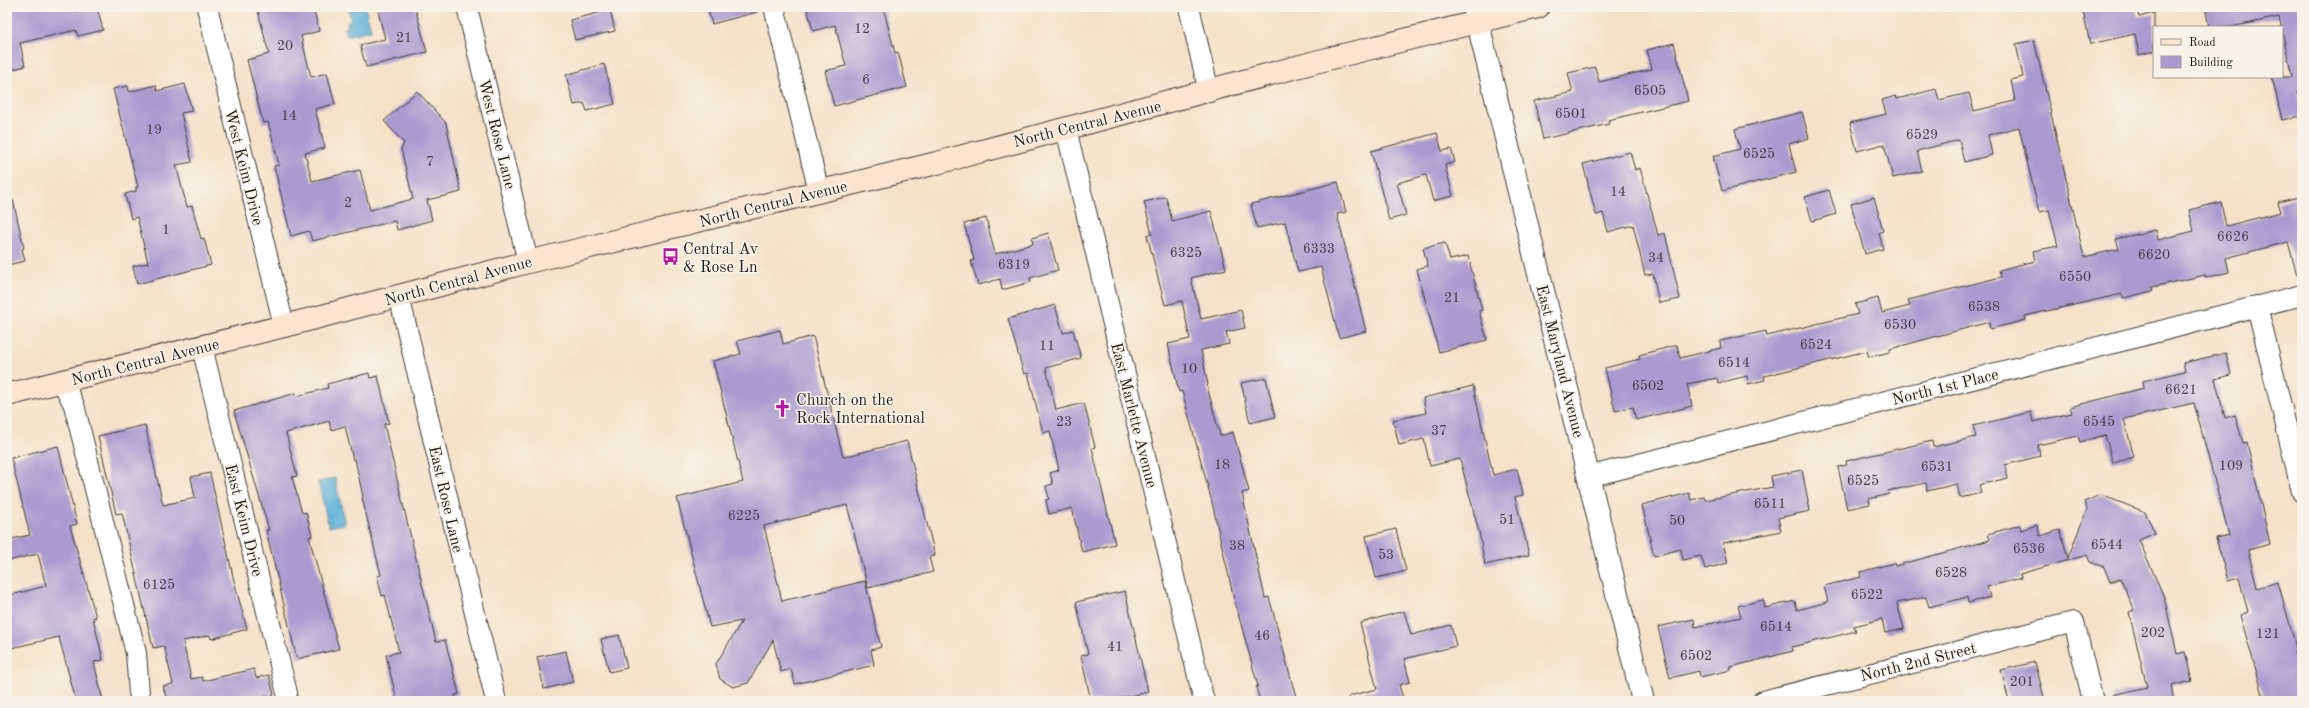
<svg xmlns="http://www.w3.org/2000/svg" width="2309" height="708" viewBox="0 0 2309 708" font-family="'Old Standard TT',serif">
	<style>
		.water { fill: #5db0d9; stroke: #3c667a }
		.building { fill: #ab9ad0 }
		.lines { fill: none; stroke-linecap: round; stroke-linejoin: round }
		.minor-casing { stroke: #3d3a36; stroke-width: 22 }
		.tertiary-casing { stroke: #3d3a36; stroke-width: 24 }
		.secondary-casing { stroke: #3d3a36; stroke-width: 24 }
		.minor { stroke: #fff; stroke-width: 20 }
		.tertiary { stroke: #fff; stroke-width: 22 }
		.secondary { stroke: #fde4d1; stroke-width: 22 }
		.labels { text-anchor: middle; stroke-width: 3; stroke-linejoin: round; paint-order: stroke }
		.number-label { font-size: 14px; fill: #403c49 }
		.street-label { font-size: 16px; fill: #1c1c1c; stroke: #f7f3e8 }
		.poi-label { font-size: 16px; fill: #1c1c1c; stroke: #f7f3e8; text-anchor: start }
	</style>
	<rect width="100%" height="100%" fill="#f7f3e8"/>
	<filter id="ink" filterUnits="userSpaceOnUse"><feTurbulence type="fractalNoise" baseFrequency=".025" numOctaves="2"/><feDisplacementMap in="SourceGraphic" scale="8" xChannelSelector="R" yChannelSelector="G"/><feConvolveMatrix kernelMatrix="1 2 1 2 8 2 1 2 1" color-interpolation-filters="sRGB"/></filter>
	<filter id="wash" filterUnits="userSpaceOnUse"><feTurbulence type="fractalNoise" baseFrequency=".012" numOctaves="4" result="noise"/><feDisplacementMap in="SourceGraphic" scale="16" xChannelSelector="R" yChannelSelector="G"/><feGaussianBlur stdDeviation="0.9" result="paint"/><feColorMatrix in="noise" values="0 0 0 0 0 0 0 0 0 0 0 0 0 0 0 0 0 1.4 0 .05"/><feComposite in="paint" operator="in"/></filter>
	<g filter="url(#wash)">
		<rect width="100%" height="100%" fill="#f5e1c8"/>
		<g class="water">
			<polygon points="348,7 365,7 371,30 346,36 344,28 348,27 347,22 351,21"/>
			<polygon points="335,478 345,524 329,527 318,482"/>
		</g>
		<g id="blocks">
			<g class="building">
				<polygon points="7,7 74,7 75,12 97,7 103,30 78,36 76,30 20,43 25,66 7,71"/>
				<polygon points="272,7 313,7 319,31 301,36 311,77 327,73 335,104 315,109 325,148 305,153 312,181 360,170 370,210 413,199 401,149 404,143 384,121 417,91 446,123 461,192 427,200 432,220 397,230 395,221 312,241 309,231 291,236 274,166 279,165 268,122 263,123 247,60 269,54 258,11"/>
				<polygon points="377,7 415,7 427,52 366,67 360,45 385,39"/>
				<polygon points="707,7 756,7 757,12 712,24"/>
				<polygon points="807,7 883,7 895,53 898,52 907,87 834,106 825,71 846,66 835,25 813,31"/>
				<polygon points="2082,7 2136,7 2139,17 2154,13 2154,51 2139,55 2135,34 2090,44"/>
				<polygon points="2205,7 2302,7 2302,91 2298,91 2302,116 2282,120 2272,77 2292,77 2279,17 2231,27 2209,27"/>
				<polygon points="610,10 615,31 575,40 570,20"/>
				<polygon points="2034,40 2084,257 2119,249 2116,239 2156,230 2158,240 2194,231 2189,210 2221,202 2226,226 2281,212 2278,202 2299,197 2302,208 2302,274 2297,275 2288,242 2226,258 2229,272 2205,278 2205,275 2152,287 2153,291 2123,298 2122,294 2025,316 2026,320 1990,329 1989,322 1890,349 1890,352 1869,357 1867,351 1764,376 1765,380 1748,384 1747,376 1718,383 1717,378 1687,384 1692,406 1636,420 1633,407 1615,411 1605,368 1640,359 1639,355 1677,345 1680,358 1721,348 1720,341 1766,331 1767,336 1858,314 1855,304 1878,298 1882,313 1910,306 1908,300 2001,277 1999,270 2035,261 2033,251 2058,246 2049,210 2039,212 2019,127 1988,135 1992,155 1964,162 1959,140 1917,151 1922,171 1893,178 1884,144 1857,151 1850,123 1886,114 1882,100 1896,96 1897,99 1936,89 1939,100 1969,93 1974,111 2015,101 2011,80 2023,77 2016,44"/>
				<polygon points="1674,43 1688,101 1608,120 1609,124 1543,139 1534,101 1573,92 1568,73 1595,67 1599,82 1652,69 1647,50"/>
				<polygon points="604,64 615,104 587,111 584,103 574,105 566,75"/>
				<polygon points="185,84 192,111 181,113 192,162 176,165 187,207 192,206 201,239 204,238 211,265 137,284 133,266 148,263 137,217 131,219 125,194 136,191 136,187 138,187 113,89 128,86 129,92 156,85 157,91"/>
				<polygon points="1802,112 1809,138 1789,144 1796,172 1722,191 1713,156 1740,149 1735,129"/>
				<polygon points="1437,133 1442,151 1451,149 1455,162 1445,165 1453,196 1433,201 1426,175 1397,183 1406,215 1389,220 1371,151"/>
				<polygon points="1630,152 1635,170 1640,168 1658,235 1665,233 1680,299 1659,303 1653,274 1645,275 1633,225 1608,232 1603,213 1596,215 1583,164"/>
				<polygon points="1338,182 1346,212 1337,214 1366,331 1339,338 1321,267 1298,272 1285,222 1257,228 1251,204"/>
				<polygon points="1829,190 1836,214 1812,221 1805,197"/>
				<polygon points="1166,197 1172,221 1211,211 1226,269 1191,278 1201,319 1241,310 1245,328 1226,332 1229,344 1201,350 1208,385 1207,386 1220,436 1233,432 1249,491 1242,493 1265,598 1269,597 1297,701 1260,701 1256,687 1258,686 1233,595 1212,502 1182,391 1179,392 1168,344 1190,339 1182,301 1165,305 1147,235 1152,234 1144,202"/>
				<polygon points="1874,197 1883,231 1879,233 1883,249 1865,254 1851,204"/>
				<polygon points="13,200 24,248 22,249 25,261 7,265 7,201"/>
				<polygon points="986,218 995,254 1033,244 1032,238 1048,233 1058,270 1030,278 1031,282 1002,290 1000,279 978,285 971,261 974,260 964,224"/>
				<polygon points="1445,243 1450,260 1468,256 1482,310 1479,311 1487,340 1439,352 1417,269 1428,266 1423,248"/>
				<polygon points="1055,305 1063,333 1073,330 1081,358 1046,368 1056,410 1084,403 1095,447 1092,448 1115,544 1082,552 1072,508 1049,514 1046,500 1049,499 1046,486 1053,484 1050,473 1059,470 1050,431 1043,433 1028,373 1024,374 1008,319"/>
				<polygon points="780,330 783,344 813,336 843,457 907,441 935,556 929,557 933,572 868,588 847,505 764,526 782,601 865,581 881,647 871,650 874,665 795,684 791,669 781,672 773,640 748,683 733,687 720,679 716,664 742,621 710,627 677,498 743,482 713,361 741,354 737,341"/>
				<polygon points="2226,353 2231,375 2215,379 2225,418 2235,415 2243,443 2247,442 2270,544 2248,550 2257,588 2278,582 2297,651 2294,652 2302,681 2302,701 2265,701 2240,615 2248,612 2239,578 2228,581 2216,538 2229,535 2194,403 2124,419 2134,457 2113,463 2105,435 2080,442 2078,436 2038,445 2040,456 2005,465 2008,478 1979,485 1981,493 1960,498 1957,484 1927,491 1926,483 1888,491 1889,494 1869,499 1870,504 1847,509 1838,467 1847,465 1846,461 1932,441 1933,447 1976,437 1973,426 2031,412 2033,422 2072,413 2070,407 2144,388 2143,381 2185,371 2183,363"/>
				<polygon points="369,373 370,378 378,376 389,423 384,424 401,496 436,642 445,640 459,694 455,695 456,701 397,701 386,655 399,652 385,595 382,596 377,576 381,575 362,498 363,497 355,459 353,460 345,426 331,430 329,421 286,433 297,476 292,477 302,513 306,512 312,536 309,537 339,649 297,659 266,530 269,530 234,411 296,393 297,396 328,388 327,384"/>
				<polygon points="1266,378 1275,417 1250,423 1241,383"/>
				<polygon points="1473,386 1493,475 1517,469 1523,495 1515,497 1529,555 1485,565 1479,532 1460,459 1430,466 1424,439 1399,445 1393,420 1426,413 1423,398"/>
				<polygon points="145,425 163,505 195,498 191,477 210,473 234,581 247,629 211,639 210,635 183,641 191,679 202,677 203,681 254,669 256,678 269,675 274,695 264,697 265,701 167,701 163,686 173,684 164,646 153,648 122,513 116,514 98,436"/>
				<polygon points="58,446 77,524 70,526 96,617 93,618 103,660 94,662 103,701 76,701 59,637 7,649 7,596 46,586 38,554 7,561 7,540 30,535 11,458"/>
				<polygon points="1802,470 1810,511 1778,518 1781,531 1723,543 1728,563 1705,569 1701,556 1683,560 1681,549 1654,556 1642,505 1689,493 1691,500 1704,497 1705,500 1773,487 1771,476"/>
				<polygon points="2101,495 2145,512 2155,533 2139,540 2164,597 2177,654 2185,652 2192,681 2171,686 2174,701 2113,701 2113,695 2147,687 2129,612 2134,610 2121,578 2110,582 2104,567 2090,562 2087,555 2020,574 2021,578 1987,587 1990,597 1968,603 1967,597 1929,607 1926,597 1897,603 1904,629 1885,633 1882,619 1854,626 1856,631 1792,647 1793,651 1731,667 1731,670 1700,677 1699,671 1670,678 1658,627 1694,619 1695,627 1741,617 1738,606 1763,600 1765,608 1795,601 1797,610 1828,602 1824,586 1861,577 1860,572 1894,563 1895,566 1990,540 1988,534 2020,525 2021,530 2037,525 2040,536 2060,530 2068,558 2087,509 2084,502"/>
				<polygon points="1396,529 1406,571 1376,578 1366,536"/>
				<polygon points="1125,591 1148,692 1108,701 1091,701 1081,656 1088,654 1076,602"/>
				<polygon points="1404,611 1411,635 1451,625 1456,646 1404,659 1410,682 1399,685 1404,701 1350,701 1349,696 1377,689 1360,623"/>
				<polygon points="619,635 627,668 609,672 601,639"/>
				<polygon points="566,651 573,682 544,689 537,657"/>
				<polygon points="2035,662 2045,701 2009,701 2001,670"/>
			</g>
		</g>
	</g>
	<g filter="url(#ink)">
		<use href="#blocks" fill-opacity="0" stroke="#3d3a36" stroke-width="1"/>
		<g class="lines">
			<defs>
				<g id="minor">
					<polyline points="207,7 284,326"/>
					<polyline points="467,7 528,262"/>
					<polyline points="774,7 819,192"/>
					<polyline points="1189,7 1209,92"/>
					<polyline points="1066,129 1204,701"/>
					<polyline points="399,296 496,701"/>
					<polyline points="2257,306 2302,492"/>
					<polyline points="202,347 287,693"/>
					<polyline points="62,381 74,405 136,653 139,693"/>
					<polyline points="1588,477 2302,295"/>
					<polyline points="1763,701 2074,622 2093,701"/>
				</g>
				<polyline id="tertiary" points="1474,7 1643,701"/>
				<polyline id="secondary" points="7,395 292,324 528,262 937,163 1319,61 1538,7"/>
			</defs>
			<use href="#minor" class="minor-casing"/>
			<use href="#tertiary" class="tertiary-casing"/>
			<use href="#secondary" class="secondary-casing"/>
			<use href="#minor" class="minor"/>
			<use href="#tertiary" class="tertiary"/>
			<use href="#secondary" class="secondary"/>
		</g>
	</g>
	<defs>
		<symbol id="bus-bare" viewBox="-9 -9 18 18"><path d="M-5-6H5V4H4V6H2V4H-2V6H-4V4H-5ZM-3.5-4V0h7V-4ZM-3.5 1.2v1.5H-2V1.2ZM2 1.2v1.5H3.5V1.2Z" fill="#b5179e" stroke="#f7f3e8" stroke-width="2.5" paint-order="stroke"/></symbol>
		<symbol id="church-bare" viewBox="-9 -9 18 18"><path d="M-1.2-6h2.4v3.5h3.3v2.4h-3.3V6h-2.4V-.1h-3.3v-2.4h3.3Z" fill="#b5179e" stroke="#f7f3e8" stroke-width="2.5" paint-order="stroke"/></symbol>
	</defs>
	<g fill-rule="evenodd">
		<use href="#bus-bare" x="658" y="244" width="25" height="25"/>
		<use href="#church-bare" x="770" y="396" width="25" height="25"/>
	</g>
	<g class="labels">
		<g class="number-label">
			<text x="862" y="33">12</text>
			<text x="404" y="42">21</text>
			<text x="285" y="50">20</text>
			<text x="866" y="84">6</text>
			<text x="1650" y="95">6505</text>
			<text x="1571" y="118">6501</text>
			<text x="289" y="120">14</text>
			<text x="154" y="134">19</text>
			<text x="1922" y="139">6529</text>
			<text x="1759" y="158">6525</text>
			<text x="430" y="166">7</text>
			<text x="1618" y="196">14</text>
			<text x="348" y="207">2</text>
			<text x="166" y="234">1</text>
			<text x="2233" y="241">6626</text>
			<text x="1319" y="253">6333</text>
			<text x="1186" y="257">6325</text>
			<text x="2154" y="259">6620</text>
			<text x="1656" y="262">34</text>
			<text x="1014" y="269">6319</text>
			<text x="2075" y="281">6550</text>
			<text x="1452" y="302">21</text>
			<text x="1984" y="311">6538</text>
			<text x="1900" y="329">6530</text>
			<text x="1816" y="349">6524</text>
			<text x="1047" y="350">11</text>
			<text x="1734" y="367">6514</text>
			<text x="1189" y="373">10</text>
			<text x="1648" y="390">6502</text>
			<text x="2181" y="394">6621</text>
			<text x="1064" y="426">23</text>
			<text x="2099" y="426">6545</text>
			<text x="1439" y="435">37</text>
			<text x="1222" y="469">18</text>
			<text x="2231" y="470">109</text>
			<text x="1937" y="471">6531</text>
			<text x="1863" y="485">6525</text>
			<text x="1770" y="508">6511</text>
			<text x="744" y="520">6225</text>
			<text x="1507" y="524">51</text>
			<text x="1677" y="525">50</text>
			<text x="2107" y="549">6544</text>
			<text x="1237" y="550">38</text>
			<text x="2029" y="553">6536</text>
			<text x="1386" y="559">53</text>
			<text x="1951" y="577">6528</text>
			<text x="159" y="589">6125</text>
			<text x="1867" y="599">6522</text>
			<text x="1776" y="631">6514</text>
			<text x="2153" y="637">202</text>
			<text x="2268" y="638">121</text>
			<text x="1262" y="640">46</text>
			<text x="1115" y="651">41</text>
			<text x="1696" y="660">6502</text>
			<text x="2022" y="686">201</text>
		</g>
		<g class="street-label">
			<text transform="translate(1087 123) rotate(-14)" y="6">North Central Avenue</text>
			<text transform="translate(498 134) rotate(76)" y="6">West Rose Lane</text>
			<text transform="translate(245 167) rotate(76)" y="6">West Keim Drive</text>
			<text transform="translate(773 203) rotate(-14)" y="6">North Central Avenue</text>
			<text transform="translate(458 280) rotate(-15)" y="6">North Central Avenue</text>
			<text transform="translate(145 361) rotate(-14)" y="6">North Central Avenue</text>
			<text transform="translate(1561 361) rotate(76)" y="6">East Maryland Avenue</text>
			<text transform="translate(1945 386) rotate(-14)" y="6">North 1st Place</text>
			<text transform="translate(1135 415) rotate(76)" y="6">East Marlette Avenue</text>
			<text transform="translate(447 499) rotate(77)" y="6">East Rose Lane</text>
			<text transform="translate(245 520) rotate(76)" y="6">East Keim Drive</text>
			<text transform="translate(1918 661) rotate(-14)" y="6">North 2nd Street</text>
		</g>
		<g class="poi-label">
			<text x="683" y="254">Central Av<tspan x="683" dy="18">&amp; Rose Ln</tspan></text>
			<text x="796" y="405">Church on the<tspan x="796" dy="18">Rock International</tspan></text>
		</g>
	</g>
	<rect width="2309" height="708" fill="none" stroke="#f7f3e8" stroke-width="24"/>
	<rect x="2153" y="26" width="130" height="52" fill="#f7f3e8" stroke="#9f9d96"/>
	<rect x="2161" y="39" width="20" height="6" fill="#fde4d1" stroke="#9f9d96"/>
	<text x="2189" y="46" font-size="12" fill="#1c1c1c">Road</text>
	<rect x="2161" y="56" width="20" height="12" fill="#ab9ad0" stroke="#9f9d96"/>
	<text x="2189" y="66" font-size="12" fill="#1c1c1c">Building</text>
</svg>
